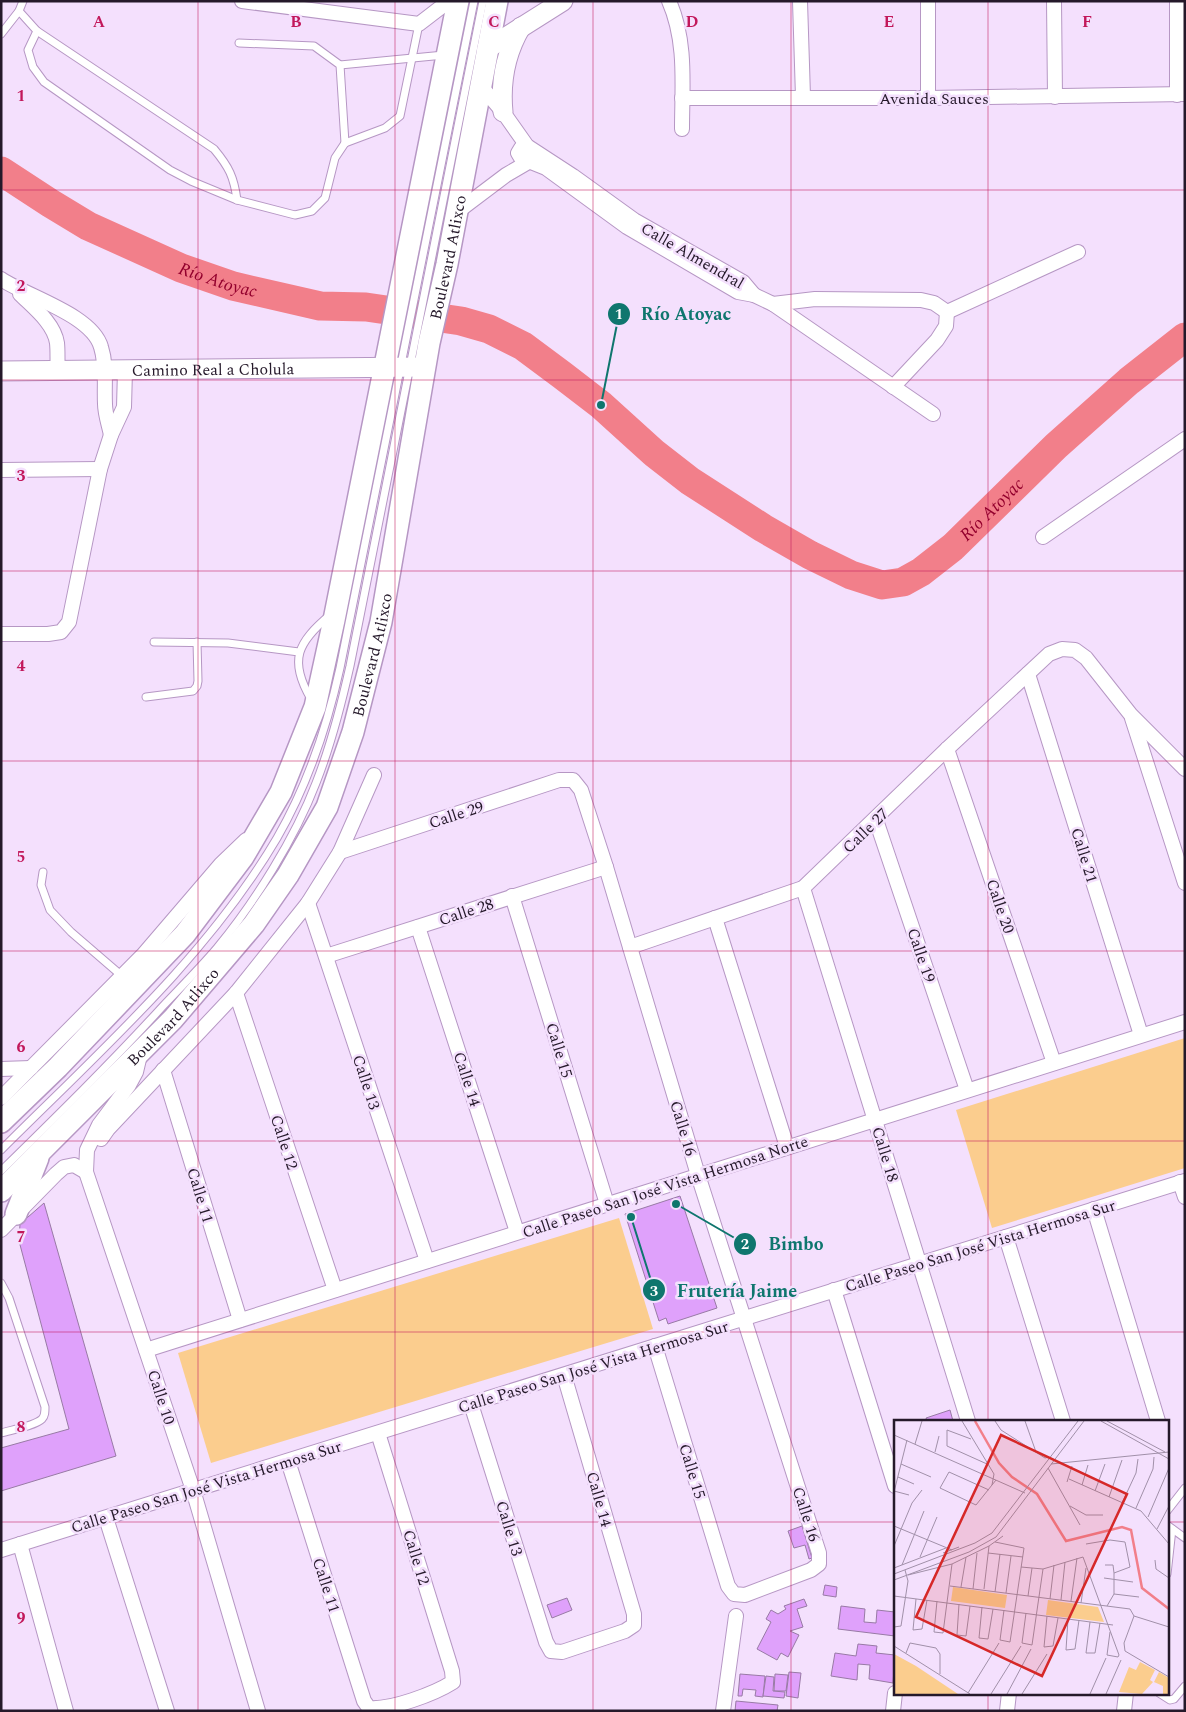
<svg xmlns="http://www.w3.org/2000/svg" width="1186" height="1712" viewBox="0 0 1186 1712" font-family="Spectral,serif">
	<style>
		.green { fill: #fbcd8e }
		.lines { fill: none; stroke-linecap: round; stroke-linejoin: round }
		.river { stroke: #f27f8a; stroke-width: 29 }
		.building { fill: #dfa1fb; stroke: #987aa5 }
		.lane-casing { stroke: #b697c4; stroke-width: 9 }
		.street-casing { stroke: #b697c4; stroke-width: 16 }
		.secondary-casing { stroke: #b697c4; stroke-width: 21 }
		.primary-casing { stroke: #b697c4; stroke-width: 24 }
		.lane { stroke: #fff; stroke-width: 7 }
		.street { stroke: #fff; stroke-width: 14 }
		.secondary { stroke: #fff; stroke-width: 19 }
		.primary { stroke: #fff; stroke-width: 21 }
		.grid { fill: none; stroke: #c2185b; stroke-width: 1; stroke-opacity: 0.55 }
		.labels { text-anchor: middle; stroke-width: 5; stroke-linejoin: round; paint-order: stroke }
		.street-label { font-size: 16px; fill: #25192a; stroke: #f4e0fd }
		.water-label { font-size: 18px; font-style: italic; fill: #93002d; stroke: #f4e0fd }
		.inset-river { fill: none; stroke: #f27f8a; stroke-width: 2.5 }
		.inset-road { fill: none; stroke: #a190a9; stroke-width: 1 }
		.view { fill: #d62828; fill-opacity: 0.15; stroke: #d62828; stroke-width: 2.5 }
		.inset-edge { fill: none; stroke: #25192a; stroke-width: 2.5 }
		.grid-label { font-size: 16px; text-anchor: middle; font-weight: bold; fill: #c2185b; stroke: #f4e0fd; stroke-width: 5; stroke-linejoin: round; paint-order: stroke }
		.leader { fill: none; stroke: #0f766e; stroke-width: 2 }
		.callout-dot { fill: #0f766e; stroke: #f4e0fd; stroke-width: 2 }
		.mark-label { font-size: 15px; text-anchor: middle; font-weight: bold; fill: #fff }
		.callout-label { font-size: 18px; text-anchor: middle; font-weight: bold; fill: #0f766e; stroke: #f4e0fd; stroke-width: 5; stroke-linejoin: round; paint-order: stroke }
	</style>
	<rect width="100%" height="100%" fill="#f4e0fd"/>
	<g class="green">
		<polygon points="1185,1038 1185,1168 992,1228 956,1110"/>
		<polygon points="619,1218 653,1329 211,1463 178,1353"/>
	</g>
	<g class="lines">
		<path class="river" id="s1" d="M1,171L50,203L88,226L181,268L233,286L320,306L366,307L461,321L489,329L523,346L562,375L601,405L654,453L690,481L763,528L810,555L851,575L882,585L903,582L921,572L953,547L1056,446L1129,381L1185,337"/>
	</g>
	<g class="building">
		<polygon points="680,1196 717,1308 668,1324 666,1318 659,1321 625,1214"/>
		<polygon points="44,1203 116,1456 1,1491 1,1448 69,1429 19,1241 20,1224"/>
		<polygon points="950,1410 953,1421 927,1421 926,1418"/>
		<polygon points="802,1526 812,1558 809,1559 805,1545 794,1548 788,1531"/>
		<polygon points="825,1585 837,1587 836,1597 823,1595"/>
		<polygon points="567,1598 572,1610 552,1618 547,1605"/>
		<polygon points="804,1599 807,1606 797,1609 803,1627 790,1631 799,1635 788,1657 781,1653 777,1660 757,1649 771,1622 766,1619 771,1610 778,1614 786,1609 784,1606"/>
		<polygon points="841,1606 865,1609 864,1622 876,1623 877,1610 895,1612 895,1636 838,1629"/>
		<polygon points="858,1644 877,1646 876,1653 895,1655 893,1683 869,1679 870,1665 858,1664 857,1680 831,1676 835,1653 856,1656"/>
		<polygon points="789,1672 801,1673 798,1698 786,1696"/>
		<polygon points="740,1674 765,1676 763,1697 755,1696 756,1690 743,1689 742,1696 738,1696"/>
		<polygon points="775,1674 788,1675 786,1691 774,1691"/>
		<polygon points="766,1676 774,1677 773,1691 785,1692 784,1698 763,1696"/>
		<polygon points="736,1701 778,1705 777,1711 735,1711"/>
	</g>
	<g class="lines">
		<defs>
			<g id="lane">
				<polyline points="23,1 19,11 37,31 28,50 33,67 44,82 170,170 191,181 237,200 295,215 312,211 325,198 335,158 345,143 385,128 400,116 419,24"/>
				<path d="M37,31L214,149C229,167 234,177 237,200"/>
				<polyline points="1,34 19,11"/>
				<polyline points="239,43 314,46 340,65 345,143"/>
				<polyline points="340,65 444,55"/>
				<polyline points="154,642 228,643 299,652"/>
				<polyline points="146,697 193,691 197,686 198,681 197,642"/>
				<path d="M311,699C288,660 298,642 330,615"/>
				<polyline points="43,872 41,885 50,910 71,932 122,976"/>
				<path d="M1,1150C98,1053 207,957 277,838C307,786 327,727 340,668L474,1"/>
				<path d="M1,1171C56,1117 111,1063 163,1006C181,987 200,968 217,948C255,902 295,838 316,783C331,745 341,706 350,666L483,1"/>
				<path d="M1,1283L9,1298L45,1407C45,1412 45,1416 42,1419C35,1426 11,1430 1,1433"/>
				<polyline points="1167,1511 1185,1488"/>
				<polyline points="1167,1525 1185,1538"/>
				<polyline points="1167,1574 1172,1529"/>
				<polyline points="1159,1693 1170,1700 1174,1699 1185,1686"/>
			</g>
			<g id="street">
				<polyline points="242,1 419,24 449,1"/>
				<path d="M669,1C687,42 682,86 682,129"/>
				<polyline points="800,1 803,97"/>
				<polyline points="928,1 928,98"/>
				<polyline points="1054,1 1055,97"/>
				<polyline points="1177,1 1177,95"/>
				<polyline points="480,85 503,112 527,146 573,176 634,220 743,282 754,295"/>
				<polyline points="682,98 928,98 1185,94"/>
				<polyline points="527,146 521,148 518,153 521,158 546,168 627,227 738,292 754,295 773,304 933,414"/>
				<polyline points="457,212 506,175 530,161"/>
				<path d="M1,279C28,297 92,315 101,347C107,366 104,385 105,404C105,414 109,425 111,435"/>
				<path d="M20,294C33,307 54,323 57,343C58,352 57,361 58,370"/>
				<polyline points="773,304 815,299 921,300 934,303 947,312"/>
				<polyline points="947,312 1078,252"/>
				<polyline points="893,387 937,340 946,326 947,312"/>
				<polyline points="1,470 100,469"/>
				<polyline points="1043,537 1185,439"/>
				<polyline points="1,634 48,634 61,632 69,622 100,469 111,435 124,407 125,370"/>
				<polyline points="1028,674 1141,1035"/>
				<polyline points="1132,718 1185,883"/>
				<polyline points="947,749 1054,1063"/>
				<polyline points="876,820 967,1090"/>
				<polyline points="340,852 559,780 573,780 581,790 606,867 698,1175 819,1553 819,1564 811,1570 745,1595 734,1594 728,1586 655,1346"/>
				<polyline points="803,888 968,1421"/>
				<polyline points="512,896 607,1204"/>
				<polyline points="308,903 427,1261"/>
				<polyline points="715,918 787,1147"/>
				<polyline points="418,927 517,1232"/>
				<polyline points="630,947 803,888 947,749 1049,654 1062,649 1075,650 1086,658 1131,715 1185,769"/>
				<polyline points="326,956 606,867"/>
				<polyline points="236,993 335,1290"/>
				<polyline points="140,1055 136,1072 129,1085 99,1125 87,1150 86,1172 193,1490 258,1711"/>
				<polyline points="1,1069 31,1068"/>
				<polyline points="163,1070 240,1320"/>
				<polyline points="1,1098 143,955 221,864 246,840"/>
				<polyline points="101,1139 108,1129 236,993 308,903 340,852 374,775"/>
				<polyline points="1180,1182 1185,1197"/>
				<polyline points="1094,1209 1158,1421"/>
				<polyline points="1,1230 56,1174 64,1167 74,1165 86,1172"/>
				<polyline points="1006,1237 1063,1421"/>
				<polyline points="834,1290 895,1486"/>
				<polyline points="146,1350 1185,1022"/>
				<polyline points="471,1404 546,1642 551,1651 562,1652 625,1631 634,1625 634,1614 564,1375"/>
				<path d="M288,1461L364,1701L369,1708C391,1710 434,1694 453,1682L452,1671L378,1433"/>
				<polyline points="106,1518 167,1711"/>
				<polyline points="20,1544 66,1711"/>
				<polyline points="1,1550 1185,1181"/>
				<polyline points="723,1711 736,1616"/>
				<polyline points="893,1711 895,1693"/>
				<polyline points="1007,1711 1009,1693"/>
				<polyline points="1124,1711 1126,1693"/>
			</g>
			<g id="secondary">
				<polyline points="487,49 563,1"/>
				<path d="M503,112C500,81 505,54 521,27"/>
				<path id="s2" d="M1,371L425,367"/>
			</g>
			<g id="primary">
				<polyline points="1,1122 58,1067 185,934 243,857 281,792 315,707 334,620 458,1"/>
				<path id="s3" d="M1,1191L173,1019L254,924L288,875L327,807L353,732L381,622L429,343L447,264L497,1"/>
				<polyline points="16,1214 38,1158"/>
			</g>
		</defs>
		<use href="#lane" class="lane-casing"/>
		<use href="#street" class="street-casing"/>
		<use href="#secondary" class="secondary-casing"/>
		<use href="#primary" class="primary-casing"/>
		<use href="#lane" class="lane"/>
		<use href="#street" class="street"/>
		<use href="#secondary" class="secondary"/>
		<use href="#primary" class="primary"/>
	</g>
	<path class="grid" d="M198,1V1711M395,1V1711M593,1V1711M791,1V1711M988,1V1421M1,190H1185M1,380H1185M1,571H1185M1,761H1185M1,951H1185M1,1141H1185M1,1332H1185M1,1522H895M1167,1522H1185M988,1693V1711"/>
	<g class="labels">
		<g class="street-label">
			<text x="934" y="104">Avenida Sauces</text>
			<text transform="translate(693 255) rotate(30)" y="6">Calle Almendral</text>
			<text dy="6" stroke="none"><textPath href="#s3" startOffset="1070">Boulevard Atlixco</textPath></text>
			<text dy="6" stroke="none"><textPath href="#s2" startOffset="212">Camino Real a Cholula</textPath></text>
			<text dy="6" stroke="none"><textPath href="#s3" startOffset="665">Boulevard Atlixco</textPath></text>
			<text transform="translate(456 814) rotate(-18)" y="6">Calle 29</text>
			<text transform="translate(865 830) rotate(-44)" y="6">Calle 27</text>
			<text transform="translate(1085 855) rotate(73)" y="6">Calle 21</text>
			<text transform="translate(1001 906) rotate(71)" y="6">Calle 20</text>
			<text transform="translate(466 911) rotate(-18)" y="6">Calle 28</text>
			<text transform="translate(922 955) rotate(71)" y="6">Calle 19</text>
			<text dy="6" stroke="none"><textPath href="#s3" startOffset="245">Boulevard Atlixco</textPath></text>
			<text transform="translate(560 1050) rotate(73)" y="6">Calle 15</text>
			<text transform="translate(468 1079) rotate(72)" y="6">Calle 14</text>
			<text transform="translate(367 1082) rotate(72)" y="6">Calle 13</text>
			<text transform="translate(684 1128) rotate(73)" y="6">Calle 16</text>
			<text transform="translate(285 1142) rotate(72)" y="6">Calle 12</text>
			<text transform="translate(886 1154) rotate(73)" y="6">Calle 18</text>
			<text transform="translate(665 1186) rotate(-18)" y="6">Calle Paseo San José Vista Hermosa Norte</text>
			<text transform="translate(201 1195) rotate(73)" y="6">Calle 11</text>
			<text transform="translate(980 1245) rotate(-17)" y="6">Calle Paseo San José Vista Hermosa Sur</text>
			<text transform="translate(593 1366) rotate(-17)" y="6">Calle Paseo San José Vista Hermosa Sur</text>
			<text transform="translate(162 1397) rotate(72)" y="6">Calle 10</text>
			<text transform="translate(693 1471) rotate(73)" y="6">Calle 15</text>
			<text transform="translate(206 1486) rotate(-17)" y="6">Calle Paseo San José Vista Hermosa Sur</text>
			<text transform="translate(600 1499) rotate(74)" y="6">Calle 14</text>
			<text transform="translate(807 1514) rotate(72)" y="6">Calle 16</text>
			<text transform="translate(510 1528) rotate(73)" y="6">Calle 13</text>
			<text transform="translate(417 1557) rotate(73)" y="6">Calle 12</text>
			<text transform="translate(327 1585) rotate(72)" y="6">Calle 11</text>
		</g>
		<g class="water-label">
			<text dy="6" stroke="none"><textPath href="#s1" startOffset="244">Río Atoyac</textPath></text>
			<text dy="6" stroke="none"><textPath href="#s1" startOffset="1129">Río Atoyac</textPath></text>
		</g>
	</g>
	<g transform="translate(894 1420)">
		<rect width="275" height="275" fill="#f4e0fd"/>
		<path d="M59,167L113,175L111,188L57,181ZM154,180L204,187L210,202L152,195ZM0,234L22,246L64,274H0ZM246,242L261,250L256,260L259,262L248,274L225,272L235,247L242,250ZM265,252L275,258V274H269V266L260,262Z" fill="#fbcd8e"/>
		<path class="inset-river" d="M81,1L105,43L118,57L143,74L172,121L228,107L237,110L248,168L275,189"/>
		<path class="inset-road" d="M68,1L100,54L98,65M101,1L107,10L151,38L155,37M131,1L142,32M207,1L275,39M213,1L271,32M0,15L131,73M77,19L53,10V26L93,44M21,24L28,1M41,32L45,16M7,44L37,57M157,44L275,32M154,48L186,105M4,57L20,64M175,59L247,91L275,124M173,62L178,46M188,65L194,45M95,70L55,52L46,68L82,85L102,60M0,71L15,75M201,71L211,44M0,72L13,20M215,77L228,40M228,83L242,53L244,39M176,86L192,95H209M242,88L259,49L260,37M254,97L275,48M0,106L58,130M263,109L275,86M101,122L130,128L116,222L106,220L110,190M192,124L216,120L231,122L236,147L220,153M0,126L18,83L28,70M49,133L65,127M94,133L129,137M26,137L43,97M261,140L262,149L275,158M58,144L95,126L109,116M8,145L30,91M211,145H219L220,153V174L213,186M127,147L149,149L189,137L225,235L224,237L213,235L216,212M0,148L52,128M0,154L81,123L98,113L184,1M14,155L58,144M210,158L239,162M0,160L75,132L102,117L190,1M56,166L236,189L240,196M67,167L72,137M79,169L83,133M90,169L95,126M101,172L106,134M112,173L117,136M220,174L245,177M0,176L219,205M134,176L138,148M22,179L19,210L28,209L33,180M156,179L160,145M167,180L171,142M43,181L40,212L49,213L58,144M177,181L183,138M187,183L192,148M65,184L63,215L72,216L76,186M88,187L85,218L94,219L99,189M132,193L128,223L138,225L149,149M153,196L150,227L159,226L164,198M240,196L230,223L231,231L275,257M240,196L275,207M174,199L172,230L181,229L185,200M196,202L192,233H201L206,203M0,207L7,206L14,161L11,150M0,226L76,274M12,233L16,223L42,228L46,234V254M74,273L105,223M97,274L127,226M113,274L137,229M128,274L153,234M196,274L212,238M212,274L227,240"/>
		<path class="view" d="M107,15L233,74L148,256L22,197Z"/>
		<rect width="275" height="275" class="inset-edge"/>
	</g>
	<g class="grid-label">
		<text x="99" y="27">A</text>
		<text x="296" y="27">B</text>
		<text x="494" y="27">C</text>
		<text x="692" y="27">D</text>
		<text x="889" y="27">E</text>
		<text x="1087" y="27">F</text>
		<text x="21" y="101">1</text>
		<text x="21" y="291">2</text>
		<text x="21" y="481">3</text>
		<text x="21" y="671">4</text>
		<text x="21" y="862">5</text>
		<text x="21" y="1052">6</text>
		<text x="21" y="1242">7</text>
		<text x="21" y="1432">8</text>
		<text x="21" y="1623">9</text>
	</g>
	<path class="leader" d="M601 405L619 314M676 1204L745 1244M631 1217L654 1290"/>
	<g class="callout-dot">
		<circle cx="601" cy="405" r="5"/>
		<circle cx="676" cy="1204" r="5"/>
		<circle cx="631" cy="1217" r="5"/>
		<circle cx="619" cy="314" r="12"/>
		<circle cx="745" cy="1244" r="12"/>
		<circle cx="654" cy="1290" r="12"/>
	</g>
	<g class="mark-label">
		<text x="619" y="319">1</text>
		<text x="745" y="1249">2</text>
		<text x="654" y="1296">3</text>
	</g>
	<g class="callout-label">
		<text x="686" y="320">Río Atoyac</text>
		<text x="796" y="1250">Bimbo</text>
		<text x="737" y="1297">Frutería Jaime</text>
	</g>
	<rect width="1186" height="1712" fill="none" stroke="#25192a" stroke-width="5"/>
</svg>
